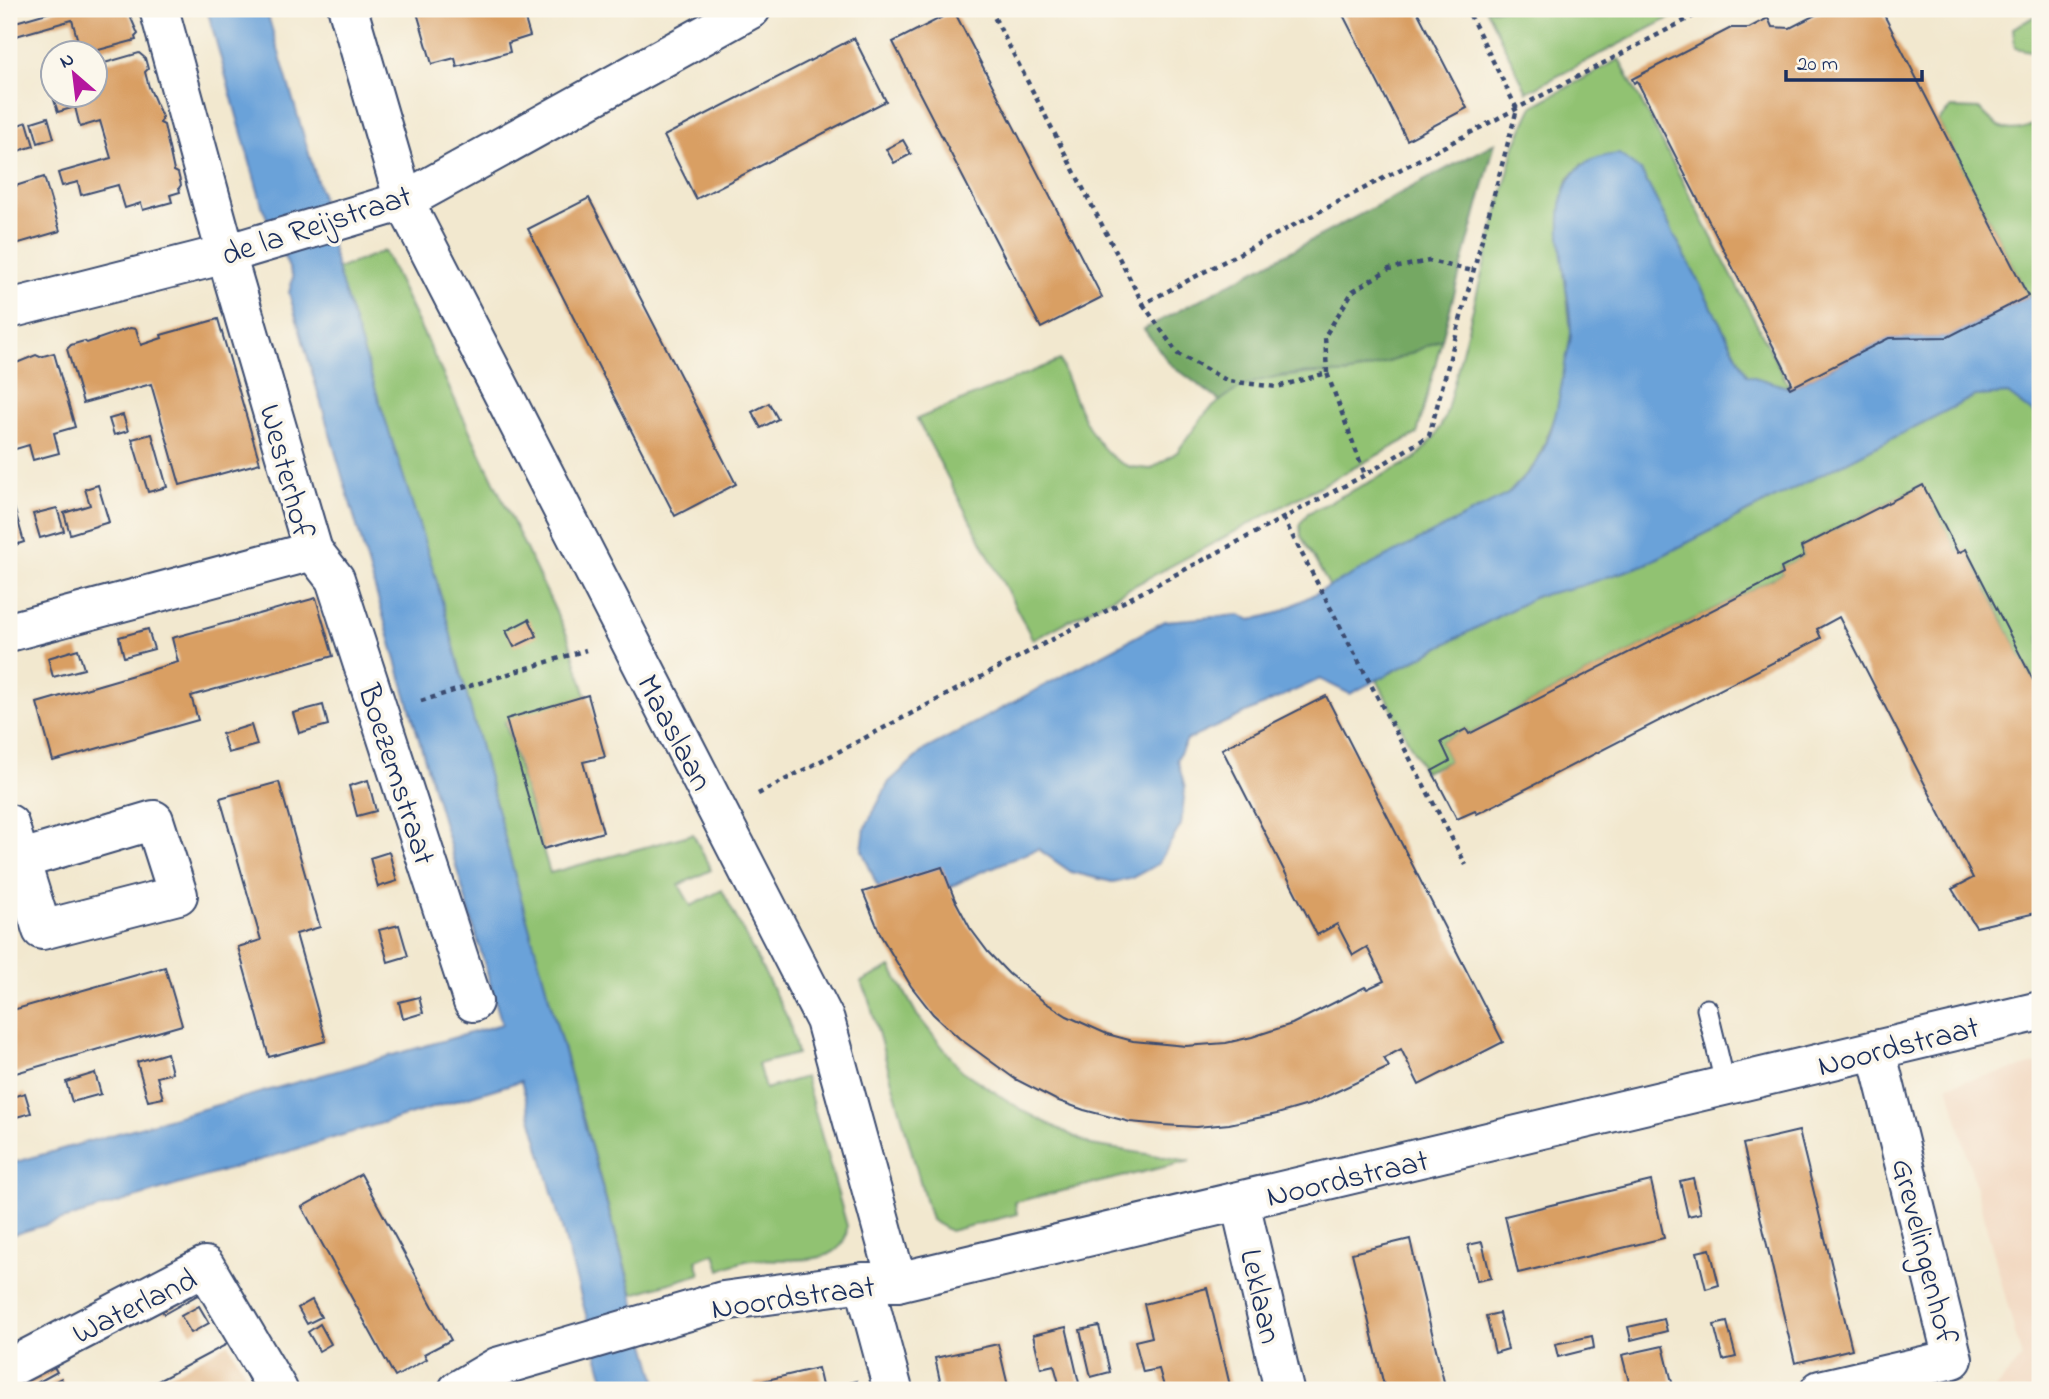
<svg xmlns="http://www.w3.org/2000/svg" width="2049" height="1399" viewBox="0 0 2049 1399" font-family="'Indie Flower',sans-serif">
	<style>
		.built { fill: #f1d5bd }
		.green { fill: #91c272; stroke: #567868; stroke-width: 2 }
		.forest { fill: #74a864; stroke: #486c61; stroke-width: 2 }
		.water { fill: #6aa2d9; stroke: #42689c; stroke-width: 2 }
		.building { fill: #d99f64 }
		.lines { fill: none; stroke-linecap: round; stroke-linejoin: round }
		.lane-casing { stroke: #3b4b6f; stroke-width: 23 }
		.street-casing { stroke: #3b4b6f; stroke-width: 42 }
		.path { stroke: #3b4b6f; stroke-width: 4.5; stroke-dasharray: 5 5; stroke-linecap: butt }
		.lane { stroke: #fff; stroke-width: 19 }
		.street { stroke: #fff; stroke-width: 38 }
		.labels { text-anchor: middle; stroke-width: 7; stroke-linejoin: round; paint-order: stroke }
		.street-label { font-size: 32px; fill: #1b2f5e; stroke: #fbf7ec }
	</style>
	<rect width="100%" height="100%" fill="#fbf7ec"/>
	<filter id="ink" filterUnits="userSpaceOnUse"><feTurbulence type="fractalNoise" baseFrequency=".0143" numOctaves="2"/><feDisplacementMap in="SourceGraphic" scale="14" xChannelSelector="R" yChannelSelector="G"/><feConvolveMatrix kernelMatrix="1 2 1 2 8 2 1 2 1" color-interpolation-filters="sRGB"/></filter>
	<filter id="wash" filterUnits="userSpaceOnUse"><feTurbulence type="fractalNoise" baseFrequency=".00686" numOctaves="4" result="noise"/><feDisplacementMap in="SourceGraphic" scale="28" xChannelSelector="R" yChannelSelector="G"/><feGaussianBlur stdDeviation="1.57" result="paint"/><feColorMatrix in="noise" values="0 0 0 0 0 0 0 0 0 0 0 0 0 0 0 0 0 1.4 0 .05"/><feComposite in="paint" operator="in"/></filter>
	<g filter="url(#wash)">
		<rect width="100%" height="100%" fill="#f2e8cf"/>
		<polygon class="built" points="2040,1063 2040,1390 1994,1390 2022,1358 1948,1085"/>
		<g class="green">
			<polygon points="1486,9 1687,9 1527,92"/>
			<polygon points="2040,14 2040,56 2035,52 2015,48 2013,28"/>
			<polygon points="1619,59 1790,388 1747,375 1641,171 1582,164 1568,179 1561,205 1561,245 1571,333 1558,409 1537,462 1508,494 1330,587 1301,536 1300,524 1308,513 1415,459 1434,438 1445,418 1515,145 1533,106"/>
			<path d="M1951,108L1980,109C2000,132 2014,136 2040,121V296H2028L1938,121Z"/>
			<path d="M384,251L568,637L586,696L505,722L550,873L693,834L711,870L679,885L691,906L722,890L789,1021L797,1054L758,1064L765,1089L805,1077L847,1226C847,1271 783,1257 752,1260C741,1261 730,1266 720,1270L715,1253L696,1260L700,1274L633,1294L517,884L435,575L337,269Z"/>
			<path d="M1442,339L1417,434L1033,640L917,419L1060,360C1072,393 1092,453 1128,466C1135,468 1144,468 1151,469L1177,452L1206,413L1220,401L1233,391L1258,380L1314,373L1348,374L1398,359Z"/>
			<polygon points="2008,394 2036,415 2040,423 2040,677 2033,680 1966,549 1958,553 1922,485 1801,547 1804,556 1781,568 1783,574 1469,734 1466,729 1441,742 1450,761 1424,772 1377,680 1537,596 1580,586 1644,565 1975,396"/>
			<polygon points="891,967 917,1015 961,1070 1025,1112 1091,1145 1190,1161 1015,1202 1017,1214 950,1231 931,1220 867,993 861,982"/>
		</g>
		<path class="forest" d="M1495,143L1442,339C1413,352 1382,367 1350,373C1340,375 1328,373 1318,373C1283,373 1248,379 1220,401L1169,363L1144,329Z"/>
		<g class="water">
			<polygon points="207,9 266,9 321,194 337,269 435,575 517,884 659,1390 607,1390 521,1081 9,1236 9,1164 502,1024 289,293 293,277 263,209"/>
			<path d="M1619,154L1641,171L1747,375L1790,388L1889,338L1948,337L2028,296H2040V423L2036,415L2008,394L1975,396L1644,565L1580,586L1537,596L1350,694L1320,679L1187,740L1177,759L1185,788L1181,825L1158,864L1130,879L1112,882L1071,872L1038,849L976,874L909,908L891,904L876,883L862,850L865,828L889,782L924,750L1165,621L1239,615L1251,620L1278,613L1508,494C1517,484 1530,473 1537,462C1554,434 1560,396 1565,364C1567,354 1571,343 1571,333C1571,274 1525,160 1619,154Z"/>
		</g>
		<g id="blocks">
			<g class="building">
				<polygon points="61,9 127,9 138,34 135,37 136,40 91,52 81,52 72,20 16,36 12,23"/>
				<polygon points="416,9 522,9 530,36 508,43 510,52 457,67 455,58 432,64"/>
				<polygon points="1340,9 1416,9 1467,108 1407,140"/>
				<polygon points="1827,9 1881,9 2028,296 1948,337 1889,338 1790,388 1788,385 1792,383 1637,81 1634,83 1632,79 1731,28 1749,28 1768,18 1772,27 1790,28"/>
				<polygon points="954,11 1102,297 1041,328 893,42"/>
				<polygon points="854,38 886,101 696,199 664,136"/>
				<polygon points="139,53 145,58 148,69 145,72 149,87 162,117 160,123 164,125 174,171 178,173 181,185 179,188 180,192 170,195 172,202 143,210 141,203 125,208 118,185 81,195 78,182 62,186 58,173 111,158 100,121 80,127 75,107 58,112 54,100 71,95 94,94 94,66"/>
				<polygon points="48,117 54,138 38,143 32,122"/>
				<polygon points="27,122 34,146 9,154 9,128"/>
				<polygon points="903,140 911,154 894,163 886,149"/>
				<polygon points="44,177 60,231 9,246 9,188"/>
				<polygon points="589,198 736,484 675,516 528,229"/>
				<polygon points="218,319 260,463 180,485 151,384 83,403 67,349 71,345 84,341 87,343 130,328 136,329 141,345 162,338 161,335"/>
				<polygon points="54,353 75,427 54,433 59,453 33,460 29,445 9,451 9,366 36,355 40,357"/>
				<polygon points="769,403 778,419 761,428 752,412"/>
				<polygon points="123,415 128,431 114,435 109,419"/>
				<polygon points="152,434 167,487 148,492 132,439"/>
				<polygon points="98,485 109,522 70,534 64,513 90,505 85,489"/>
				<polygon points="1923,485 1958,553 1966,549 2033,680 2040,677 2040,912 1976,927 1952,889 1973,878 1839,617 1817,629 1821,638 1477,814 1475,811 1457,819 1432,771 1450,761 1441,742 1466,729 1469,734 1783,574 1781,568 1804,556 1801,547"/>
				<polygon points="14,507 24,542 9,547 9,508"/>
				<polygon points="57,508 64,531 40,538 33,514"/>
				<polygon points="316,598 333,656 191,696 198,720 53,761 37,703 178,662 172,638"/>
				<polygon points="529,619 537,636 514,647 506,631"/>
				<polygon points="148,629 154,649 124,657 119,637"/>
				<polygon points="78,649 84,669 53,677 48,658"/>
				<polygon points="588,695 605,757 583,762 603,832 543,849 506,719"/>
				<polygon points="1326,696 1503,1042 1419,1085 1401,1049 1384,1058 1389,1067 1308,1105 1277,1114 1229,1124 1196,1127 1163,1125 1130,1122 1084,1110 1056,1100 1015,1079 959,1038 933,1014 911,986 881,936 863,892 942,867 955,900 970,928 988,952 1009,974 1043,1001 1067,1016 1107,1034 1133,1041 1186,1046 1226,1043 1252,1037 1292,1024 1365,987 1367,989 1384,981 1367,947 1353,955 1337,924 1317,935 1222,749"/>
				<polygon points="323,705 328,725 299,733 293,713"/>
				<polygon points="251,725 257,745 228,753 222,734"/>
				<polygon points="368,780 376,811 357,816 349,786"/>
				<polygon points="279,782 320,927 296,934 326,1041 269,1057 238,947 261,940 220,798"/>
				<polygon points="389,852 397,881 378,887 370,858"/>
				<polygon points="399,925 408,956 388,962 379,930"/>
				<polygon points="165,967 182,1025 9,1075 9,1011"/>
				<polygon points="419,997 423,1013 403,1019 399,1002"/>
				<polygon points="167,1053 172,1073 157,1077 163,1098 148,1101 137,1062"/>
				<polygon points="95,1073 101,1094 72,1102 66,1082"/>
				<polygon points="25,1093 31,1113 9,1119 9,1098"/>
				<polygon points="1799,1131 1852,1349 1795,1363 1743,1144"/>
				<polygon points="361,1174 451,1340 424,1354 427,1359 395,1377 302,1207"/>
				<polygon points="1693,1178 1701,1213 1688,1216 1680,1181"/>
				<polygon points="1651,1181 1664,1238 1518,1273 1505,1216"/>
				<polygon points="1410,1239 1418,1275 1446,1390 1385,1390 1361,1289 1352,1253"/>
				<polygon points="1482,1242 1491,1278 1477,1281 1468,1245"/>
				<polygon points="1710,1249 1719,1285 1706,1289 1697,1252"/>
				<polygon points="195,1281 201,1293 164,1314 157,1301"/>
				<polygon points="1207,1288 1231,1390 1165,1390 1159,1369 1143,1372 1135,1341 1152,1337 1144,1304"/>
				<polygon points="312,1300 321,1317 307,1324 298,1308"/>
				<polygon points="199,1306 209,1323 191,1333 181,1316"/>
				<polygon points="1499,1313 1508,1349 1495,1353 1486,1316"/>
				<polygon points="1664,1319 1667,1331 1631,1340 1628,1327"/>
				<polygon points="1727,1322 1736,1357 1723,1360 1714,1325"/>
				<polygon points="320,1324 331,1344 319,1351 308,1332"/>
				<polygon points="1099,1326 1110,1372 1091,1377 1080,1330"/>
				<polygon points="1066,1327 1079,1383 1060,1387 1054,1365 1041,1368 1033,1335"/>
				<polygon points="1592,1336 1594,1348 1558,1357 1555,1344"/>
				<polygon points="229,1343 254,1390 141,1390"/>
				<polygon points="998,1344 1009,1390 942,1390 935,1358"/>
				<polygon points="1663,1346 1674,1390 1631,1390 1622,1355"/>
				<polygon points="50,1360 57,1372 24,1390 18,1390 12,1381"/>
				<polygon points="818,1368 823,1390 756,1390 754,1383"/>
				<polygon points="61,1378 67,1390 39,1390"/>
				<polygon points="857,1381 860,1390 824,1390 824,1389"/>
				<polygon points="1517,1386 1518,1390 1501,1390 1501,1389"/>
			</g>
		</g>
	</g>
	<g filter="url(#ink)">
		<use href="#blocks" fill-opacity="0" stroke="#3b4b6f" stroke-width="2"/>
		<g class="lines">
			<defs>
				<polyline id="lane" points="1707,1009 1726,1087"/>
				<g id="street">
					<polyline points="348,9 404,201 825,1020 897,1282"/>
					<polyline points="9,309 226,254 404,201 751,9"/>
					<polyline points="313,551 335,579 473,1002"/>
					<polyline points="9,632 313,551 226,254 159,9"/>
					<polyline points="9,824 42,930 178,895 154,820 19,860"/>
					<polyline points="1240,1202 1284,1390"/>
					<polyline points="864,1282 893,1390"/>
					<polyline points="11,1367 205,1266 278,1390"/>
					<polyline points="458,1390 497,1367 723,1301 864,1282 897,1282 2040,1011"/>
					<polyline points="1820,1390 1953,1359 1876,1050"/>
				</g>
			</defs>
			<use href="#lane" class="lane-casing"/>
			<use href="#street" class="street-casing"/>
			<g class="path">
				<polyline points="990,9 1143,304 1707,9"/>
				<polyline points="1143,304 1178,354 1228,381 1277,387 1327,373 1365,475"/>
				<polyline points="1327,373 1325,336 1353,291 1389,269 1429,261 1473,271"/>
				<polyline points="1283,518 1466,865"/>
				<polyline points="421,701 586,650"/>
				<polyline points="758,794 1365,475 1429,436 1517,109 1467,9"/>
			</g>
			<use href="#lane" class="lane"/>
			<use href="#street" class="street"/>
		</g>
	</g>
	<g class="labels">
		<g class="street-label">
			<text transform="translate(316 224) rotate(-18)" y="11">de la Reijstraat</text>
			<text transform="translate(288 471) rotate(75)" y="11">Westerhof</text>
			<text transform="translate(676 732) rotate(62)" y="11">Maaslaan</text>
			<text transform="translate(398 774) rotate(72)" y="11">Boezemstraat</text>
			<text transform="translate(1898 1045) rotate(-14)" y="11">Noordstraat</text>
			<text transform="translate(1347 1177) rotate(-13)" y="11">Noordstraat</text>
			<text transform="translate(1926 1251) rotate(76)" y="11">Grevelingenhof</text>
			<text transform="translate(793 1296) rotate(-8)" y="11">Noordstraat</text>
			<text transform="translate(1262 1296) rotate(77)" y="11">Leklaan</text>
			<text transform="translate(134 1305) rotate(-26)" y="11">Waterland</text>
		</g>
	</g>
	<rect width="2049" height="1399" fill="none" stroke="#fbf7ec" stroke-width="35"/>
	<g transform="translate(74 74) rotate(332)"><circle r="33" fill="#fbf7ec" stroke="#a1a7b3" stroke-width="2"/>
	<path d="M0-5L12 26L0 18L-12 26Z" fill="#b5179e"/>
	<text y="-10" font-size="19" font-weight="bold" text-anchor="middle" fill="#1b2f5e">N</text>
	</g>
	<path d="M1786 70v10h136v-10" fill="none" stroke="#1b2f5e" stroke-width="3.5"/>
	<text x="1797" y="70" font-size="21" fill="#1b2f5e" stroke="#fbf7ec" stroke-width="5" paint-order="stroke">20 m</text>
</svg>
